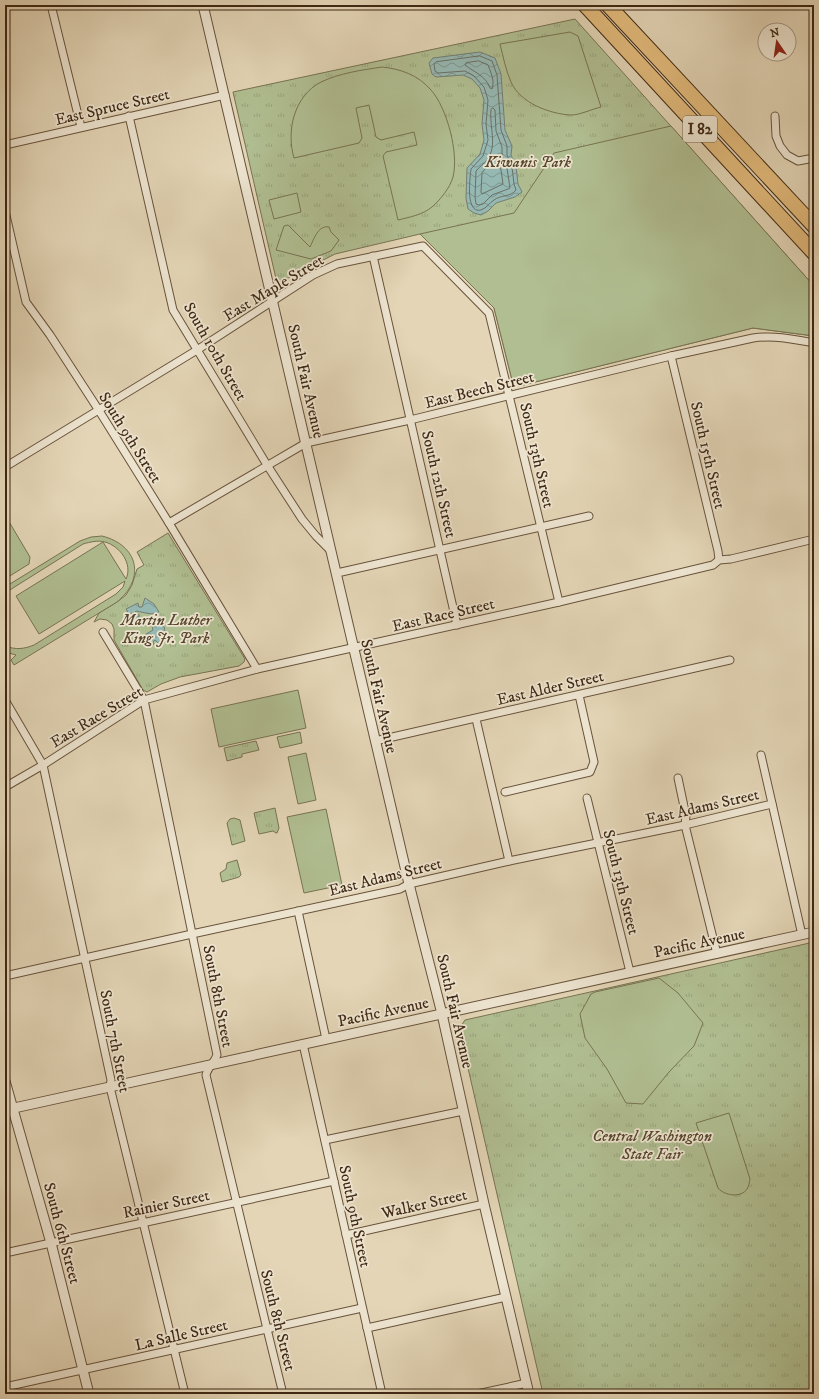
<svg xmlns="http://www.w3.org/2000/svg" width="819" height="1399" viewBox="0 0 819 1399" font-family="'IM FELL DW Pica',serif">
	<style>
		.grass { fill: url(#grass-tufts); stroke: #787352 }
		.pitch { fill: #b0be91; stroke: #787352 }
		.water { fill: url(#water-waves); stroke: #737e73 }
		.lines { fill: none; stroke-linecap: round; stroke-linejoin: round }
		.shore { stroke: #6a7064; stroke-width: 1 }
		.minor-casing { stroke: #68533c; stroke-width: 9 }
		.tertiary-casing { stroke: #68533c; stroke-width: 11 }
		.motorway-casing { stroke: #3f2814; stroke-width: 16 }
		.minor { stroke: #ede4d0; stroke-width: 7 }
		.tertiary { stroke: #ede4d0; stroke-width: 9 }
		.motorway { stroke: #e2ba7b; stroke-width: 14 }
		.labels { text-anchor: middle; stroke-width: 3.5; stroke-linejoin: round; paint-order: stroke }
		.shield { fill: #ede4d0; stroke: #73604c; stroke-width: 1 }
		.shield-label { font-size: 15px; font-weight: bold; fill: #3f2814 }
		.street-label { font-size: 16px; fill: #3f2814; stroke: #ede4d0 }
		.park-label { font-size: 16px; font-style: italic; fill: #56462d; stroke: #ede4d0 }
	</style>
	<defs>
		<pattern id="grass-tufts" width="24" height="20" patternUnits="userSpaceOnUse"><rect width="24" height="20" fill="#b0be91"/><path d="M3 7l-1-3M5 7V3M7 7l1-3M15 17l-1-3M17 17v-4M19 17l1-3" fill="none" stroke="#98a37c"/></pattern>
		<pattern id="water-waves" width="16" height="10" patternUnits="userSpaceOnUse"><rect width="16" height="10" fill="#96b8b3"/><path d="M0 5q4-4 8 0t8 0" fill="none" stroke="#7c9690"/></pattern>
	</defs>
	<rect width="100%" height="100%" fill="#e3d5b6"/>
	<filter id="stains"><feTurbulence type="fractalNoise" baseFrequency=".005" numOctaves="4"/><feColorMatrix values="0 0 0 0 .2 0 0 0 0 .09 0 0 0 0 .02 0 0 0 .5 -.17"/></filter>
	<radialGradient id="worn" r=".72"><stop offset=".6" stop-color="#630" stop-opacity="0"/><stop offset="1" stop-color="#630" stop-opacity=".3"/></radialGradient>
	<g class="grass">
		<polygon points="575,19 814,286 814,336 753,328 519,386 513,384 494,308 420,234 335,254 286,279 289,284 285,286 279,286 277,283 233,92"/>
		<polygon points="168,533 245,659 244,662 239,666 180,677 161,684 147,692 143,690 114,640 114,629 112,624 107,620 100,619 94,622 99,613 117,602 126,595 132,585 137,569 144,565 137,552"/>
		<polygon points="256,741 259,750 242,754 242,757 227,761 224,748"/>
		<polygon points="275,808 279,828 277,833 276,833 273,831 259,834 254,813"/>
		<polygon points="234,818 240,820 245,841 232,845 227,823 230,819"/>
		<polygon points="237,860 241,875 239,877 222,882 220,873 226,869 227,863"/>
		<polygon points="814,942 814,1394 543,1394 459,1029 465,1020"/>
	</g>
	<g class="pitch">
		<path d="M570,32L578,36L601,107C592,109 580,115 571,115C550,114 520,103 511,82C506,71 503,56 500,44Z"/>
		<path d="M382,67C401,69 418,75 431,90C447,108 459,153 453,177C450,188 440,200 432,207C422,215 410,217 398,220L383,156L386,152L417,145L414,132L381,140L376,137L369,105L356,108L362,138L359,143L294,158C286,131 294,96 321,82C340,73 362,70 382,67Z"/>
		<polygon points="671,126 814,286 814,336 753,328 519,386 513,384 494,308 420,234 514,213 554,153"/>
		<polygon points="297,193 301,212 274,219 269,200"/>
		<path d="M288,225L310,247C314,239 318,225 329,227L331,232L339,240L331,251L311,259L276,250L284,226Z"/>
		<polygon points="5,515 30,557 29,564 5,579"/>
		<path d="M102,536C138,545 146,578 117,602L14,665L11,660L16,655L5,652V646C16,650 24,649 34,645L116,594L123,587L125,581L39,634L16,596L103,542L126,579C133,564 120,546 105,542C98,540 90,542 83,544L5,593V587L80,541L91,537Z"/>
		<polygon points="298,690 306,728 219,747 211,709"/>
		<polygon points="300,732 302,743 280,748 277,737"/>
		<polygon points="306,753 316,800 298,804 288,757"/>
		<polygon points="326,809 342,885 304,893 287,817"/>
		<polygon points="659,978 678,993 703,1023 694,1046 669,1072 643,1104 626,1103 607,1069 585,1038 580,1014 591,994 595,992"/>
		<path d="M729,1113L750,1179C749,1183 749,1186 747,1189C741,1198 725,1196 718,1188L696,1123Z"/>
	</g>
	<g class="water">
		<polygon points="480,52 495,58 501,74 505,130 512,146 511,155 516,166 518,184 522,192 515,197 496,203 488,211 481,215 474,213 468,209 466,198 467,168 480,154 484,140 482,124 484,100 480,88 472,79 463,75 436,77 432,74 429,63 433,58"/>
		<polygon points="145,598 154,604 159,612 151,614 136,611 135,612 139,615 139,619 137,622 132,623 130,618 134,613 129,614 126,609 138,603 139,607 142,607"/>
		<polygon points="158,622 165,628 164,629 166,633 162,636 165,640 159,644 155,640 153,642 154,644 150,647 143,636 153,630 152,625"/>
	</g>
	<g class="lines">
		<g class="shore">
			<path d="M480,56L492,61L497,75L501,130L507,146V155L512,167L514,184L516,190C511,197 500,195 494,200C489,203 487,208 481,210C465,214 470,178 471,169L483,156L488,140L486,124L488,100L484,87L474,76L465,71L438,73L435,71L434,64L436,62Z"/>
			<path d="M479,61L488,65C491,73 495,81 492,89L490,88C486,76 474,72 465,65L466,63Z"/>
			<path d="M493,108L495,110L496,131L502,147V156L507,168L510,188L508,189L492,195L483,204L479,205L476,204L475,197L476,171C479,167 484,164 487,160C498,145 489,127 491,110Z"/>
			<polygon points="494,159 497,160 501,170 503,184 482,194 481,192 482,173"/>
		</g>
		<defs>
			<g id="minor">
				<polyline points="51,5 81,127"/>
				<polyline points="129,116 173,310 267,465 302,519 316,536 331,551"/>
				<polyline points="775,116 776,136 780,146 787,155 798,161 814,158"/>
				<polyline points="5,145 225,95"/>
				<polyline points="5,211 26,302 50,335 98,409 169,523 257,669"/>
				<polyline points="373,256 457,625"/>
				<polyline points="671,356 718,551 719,560"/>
				<polyline points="5,467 197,350 313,275 337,264 423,246 489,313 559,602"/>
				<path d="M169,523L306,443L410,420L671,356L753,338C774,335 793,339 814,343"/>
				<polyline points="337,573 589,516"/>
				<path d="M103,632L144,700L217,1055C214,1063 208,1067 206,1075L267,1329L283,1394"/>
				<polyline points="5,700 43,765 111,1080 110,1087 185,1394"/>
				<polyline points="476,719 509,861"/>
				<polyline points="375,741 730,660"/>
				<polyline points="761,755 802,935"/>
				<polyline points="678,778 686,816 685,825 717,954"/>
				<polyline points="5,787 43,765 144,700 257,669 559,602 713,565 719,560 731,559 814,539"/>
				<polyline points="505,792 590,772 594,762 579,695"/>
				<polyline points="587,798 630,972"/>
				<polyline points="298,911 326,1039"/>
				<polyline points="5,976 192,934 400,889 409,884 509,861 685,825 772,804"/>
				<polyline points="303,1044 382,1394"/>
				<polyline points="325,1140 463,1111"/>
				<polyline points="346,1235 484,1204"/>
				<polyline points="5,1253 334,1181"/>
				<polyline points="367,1328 506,1297"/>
				<polyline points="5,1387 362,1308"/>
				<polyline points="477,1394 527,1383"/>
			</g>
			<g id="tertiary">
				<polyline points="203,5 409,884 442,1014 484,1204 529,1394"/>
				<polyline points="5,1081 51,1243 89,1394"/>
				<polyline points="5,1110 814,932"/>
			</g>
			<g id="motorway">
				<polyline points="585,5 814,253"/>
				<polyline points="608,5 814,226"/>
			</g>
		</defs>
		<use href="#minor" class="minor-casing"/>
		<use href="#tertiary" class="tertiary-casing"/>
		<use href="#motorway" class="motorway-casing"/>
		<use href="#minor" class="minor"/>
		<use href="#tertiary" class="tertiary"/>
		<use href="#motorway" class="motorway"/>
	</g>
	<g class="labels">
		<rect class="shield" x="683" y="116" width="34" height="26" rx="3"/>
		<g class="shield-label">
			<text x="700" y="134">I 82</text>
		</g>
		<g class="street-label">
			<text transform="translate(112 106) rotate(-13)" y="6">East Spruce Street</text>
			<text transform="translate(273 287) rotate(-31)" y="6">East Maple Street</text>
			<text transform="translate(216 351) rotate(60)" y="6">South 10th Street</text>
			<text transform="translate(307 381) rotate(77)" y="6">South Fair Avenue</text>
			<text transform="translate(479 389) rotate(-14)" y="6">East Beech Street</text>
			<text transform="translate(131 437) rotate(58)" y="6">South 9th Street</text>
			<text transform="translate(538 455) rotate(77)" y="6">South 13th Street</text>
			<text transform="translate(709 455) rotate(77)" y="6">South 15th Street</text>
			<text transform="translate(440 484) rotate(77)" y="6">South 12th Street</text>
			<text transform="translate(443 614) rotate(-13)" y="6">East Race Street</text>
			<text transform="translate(550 687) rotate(-13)" y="6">East Alder Street</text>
			<text transform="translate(380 696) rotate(77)" y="6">South Fair Avenue</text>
			<text transform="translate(96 716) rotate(-31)" y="6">East Race Street</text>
			<text transform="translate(702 806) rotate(-13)" y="6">East Adams Street</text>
			<text transform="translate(385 876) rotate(-14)" y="6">East Adams Street</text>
			<text transform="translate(622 882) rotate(76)" y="6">South 13th Street</text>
			<text transform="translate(699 942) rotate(-12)" y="6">Pacific Avenue</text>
			<text transform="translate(219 996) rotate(79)" y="6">South 8th Street</text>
			<text transform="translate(383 1011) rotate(-12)" y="6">Pacific Avenue</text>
			<text transform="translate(456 1011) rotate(77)" y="6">South Fair Avenue</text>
			<text transform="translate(116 1041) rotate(79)" y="6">South 7th Street</text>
			<text transform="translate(166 1203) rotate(-12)" y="6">Rainier Street</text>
			<text transform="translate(424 1203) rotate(-13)" y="6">Walker Street</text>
			<text transform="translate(356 1216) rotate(78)" y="6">South 9th Street</text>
			<text transform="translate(63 1233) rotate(75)" y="6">South 6th Street</text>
			<text transform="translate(279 1320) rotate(76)" y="6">South 8th Street</text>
			<text transform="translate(181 1334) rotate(-13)" y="6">La Salle Street</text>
		</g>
		<g class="park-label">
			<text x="528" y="167">Kiwanis Park</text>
			<text x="166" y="625">Martin Luther<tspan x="166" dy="18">King Jr. Park</tspan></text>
			<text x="652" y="1141">Central Washington<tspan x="652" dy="18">State Fair</tspan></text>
		</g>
	</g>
	<rect width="819" height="1399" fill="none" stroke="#e3d5b6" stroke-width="20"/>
	<rect x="6" y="6" width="807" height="1387" fill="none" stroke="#3f2814" stroke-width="2"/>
	<rect x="10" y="10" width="799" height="1379" fill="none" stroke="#3f2814"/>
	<g transform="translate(777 42) rotate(347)"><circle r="19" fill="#ede4d0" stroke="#a79985"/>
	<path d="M0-3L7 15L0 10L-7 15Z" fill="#8f2418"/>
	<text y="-6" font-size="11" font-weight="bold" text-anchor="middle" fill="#3f2814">N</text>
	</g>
	<rect width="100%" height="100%" filter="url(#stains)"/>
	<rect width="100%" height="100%" fill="url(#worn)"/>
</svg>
